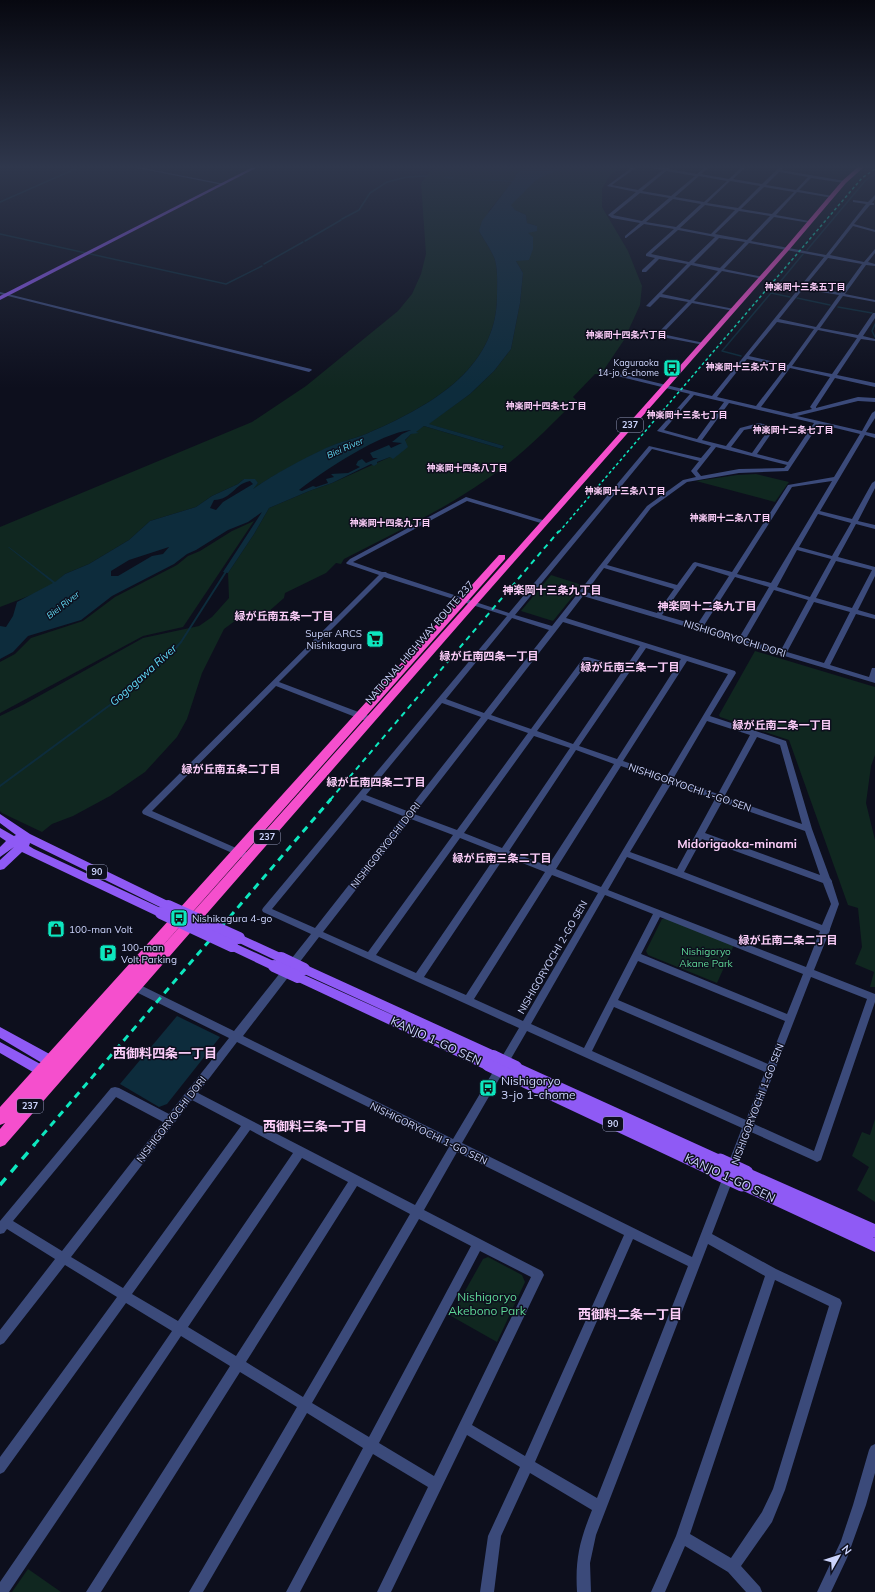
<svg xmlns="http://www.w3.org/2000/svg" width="875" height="1592" viewBox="0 0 875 1592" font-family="Mulish,'Noto Sans JP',sans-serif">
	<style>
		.green { fill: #102720 }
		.water { fill: #0d2c3c; fill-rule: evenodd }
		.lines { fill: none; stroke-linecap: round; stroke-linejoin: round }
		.stream-far1 { stroke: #0d2c3c; stroke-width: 1.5 }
		.stream { stroke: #0d2c3c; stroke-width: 2 }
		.minor { fill: #3b4a7a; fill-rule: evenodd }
		.major { fill: #8f5af5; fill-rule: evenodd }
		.highway { fill: #f54fcd; fill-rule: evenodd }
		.rail-far3 { stroke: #0de7bf; stroke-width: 1.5; stroke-dasharray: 3 2.5; stroke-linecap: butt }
		.rail-far2 { stroke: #0de7bf; stroke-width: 2; stroke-dasharray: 5.5 4.5; stroke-linecap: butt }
		.rail-far1 { stroke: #0de7bf; stroke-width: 3; stroke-dasharray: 7 5.5; stroke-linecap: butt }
		.rail { stroke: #0de7bf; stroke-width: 3.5; stroke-dasharray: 9 8; stroke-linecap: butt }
		.major-bridge-far1 { stroke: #8f5af5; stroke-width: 12 }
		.major-bridge { stroke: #8f5af5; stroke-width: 15 }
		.labels { text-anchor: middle; stroke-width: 3; stroke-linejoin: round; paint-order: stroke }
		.far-neighbourhood-label { font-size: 9px; font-weight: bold; fill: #fccef9; stroke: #0d0f1d }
		.far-poi-label { font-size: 9px; fill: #ccd4fc; stroke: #0d0f1d; text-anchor: end }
		.shield { fill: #0d0f1d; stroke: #9399b9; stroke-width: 1 }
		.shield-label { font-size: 9px; font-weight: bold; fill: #ccd4fc }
		.far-water-label { font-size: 9px; font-style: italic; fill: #61dbf6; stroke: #0d0f1d }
		.poi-label { font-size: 10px; fill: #ccd4fc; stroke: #0d0f1d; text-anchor: start }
		.street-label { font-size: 10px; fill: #ccd4fc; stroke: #0d0f1d }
		.park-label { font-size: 10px; fill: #5ed796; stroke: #0d0f1d }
		.neighbourhood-label { font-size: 11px; font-weight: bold; fill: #fccef9; stroke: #0d0f1d }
		.water-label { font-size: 11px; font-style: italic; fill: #61dbf6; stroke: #0d0f1d }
		.quarter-label { font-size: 12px; font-weight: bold; fill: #fccef9; stroke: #0d0f1d }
		.near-street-label { font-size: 12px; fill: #ccd4fc; stroke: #0d0f1d }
		.near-poi-label { font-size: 12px; fill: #ccd4fc; stroke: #0d0f1d; text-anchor: start }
		.near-park-label { font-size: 12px; fill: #5ed796; stroke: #0d0f1d }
		.near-neighbourhood-label { font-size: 13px; font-weight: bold; fill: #fccef9; stroke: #0d0f1d }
	</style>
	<rect width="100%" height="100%" fill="#0d0f1d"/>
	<g class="green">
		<path d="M438,166H526L517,173L513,181L489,211L479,231C484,240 492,251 495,260C498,271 497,285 497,296C497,371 426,408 366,434C353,439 339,442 327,448C300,461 275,474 250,491L258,483L244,479L238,484L212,496L196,507L150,521L129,540L89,564L65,574L55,583L34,594L0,607V527L252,422L306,386L398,311L412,294L421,274L426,254L421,183L431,170Z"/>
		<path d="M566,166H622L610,175L602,189V207L628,251L642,286L640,305L624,340L601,374H595L573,397L576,400C554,422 533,444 509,463C459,502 401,530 344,559L341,564L336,563L326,573L285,593L284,598L260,619L243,615L224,629L202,673L187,719L177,737L145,772L110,796L73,816L52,824L42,832L2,813L0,811V716L23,705L143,638L199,626L212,617L229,598L228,573L254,534L269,508L309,491L332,483L390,457L411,434L424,426L502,449L504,446L428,424L470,394L494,371L511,349L520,303L523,273L516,261L528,233L537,226L527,223L526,215L515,210L510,205L536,180Z"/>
		<polygon points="756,474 789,482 775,502 696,481 737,475"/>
		<polygon points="254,521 183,627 143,636 0,713 0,662 15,654 31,638 83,621 115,597 177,565 188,556 200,551 232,531"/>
		<polygon points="551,575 582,585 553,621 521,611"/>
		<polygon points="755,651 875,687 875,755 871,766 866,803 875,840 875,987 870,987 874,972 855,964 862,947 858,908 848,905 789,740 720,717 719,715"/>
		<polygon points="662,919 667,919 734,945 717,983 648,955 646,951"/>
		<polygon points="875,1119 875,1202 857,1190 869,1167 852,1156 862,1132 870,1135"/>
		<polygon points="488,1257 522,1275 525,1282 497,1342 451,1316 483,1259"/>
		<polygon points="28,1569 61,1592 12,1592"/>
	</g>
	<g class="water">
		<path d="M526,166H566L536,180L511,205L515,210L526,215L527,223L537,226V231L528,233L533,237V249L529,260L516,261L523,273L520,303L511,349L494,371L470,394L429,424L504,446L502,449L424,426L416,432L419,433L411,434L405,440L408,447L393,459L390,457L377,462V464L374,466L371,464L332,483L309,491L269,508L254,534L228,573L223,572L262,512L248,522L228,530L196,550L187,554L174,564L112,596L81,620L28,636L13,652L0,659V626L6,627L13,616L17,602L53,583L8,547H9L55,582L65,574L89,564L129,540L150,521L196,507L212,496L238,484L244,479H255L258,483L253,489C276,473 301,460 326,448C339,442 353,439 366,434C426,408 497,371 497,296C497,285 498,271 495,260C492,251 484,240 479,231L482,221L512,182L449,178L513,181L517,173ZM411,430L402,434L392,442L402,443L391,448L389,445L370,453L373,458H378L366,463L362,459L358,461L356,465L360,467L348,473L331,474L334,477L326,479L328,483L316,487L313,486L302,491L299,490C325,470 380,433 411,430ZM250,481L253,484L223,502L216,510L210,508L214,500C233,499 234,484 250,481ZM169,547L163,554L152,556L118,576H111V571L129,560Z"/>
		<polygon points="177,1016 220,1037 167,1104 159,1107 120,1084"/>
	</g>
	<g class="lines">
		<g class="stream-far1">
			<polyline points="445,177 452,178"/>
			<polyline points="0,202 82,166"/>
			<polyline points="342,219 359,210 370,193 387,182 407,177 428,176"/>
			<polyline points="0,234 226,284 262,266"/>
			<polyline points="305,241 341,220"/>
			<polyline points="807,250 865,181 875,174"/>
			<polyline points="264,264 303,242"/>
			<polyline points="790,297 771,293 803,254"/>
			<polyline points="797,298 830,305"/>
			<polyline points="838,307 872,313"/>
			<polyline points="875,324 872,331 875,337"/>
			<polyline points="741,356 722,351 771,293"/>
		</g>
		<polyline class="stream" points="0,786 110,705 168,657 181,642 227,570"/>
		<g class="minor">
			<polygon points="127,166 133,166 225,184 223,185"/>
			<path d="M634,166H638L612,185L638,190L663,170L644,167L642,166L665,168L668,166H672L669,169L697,174L706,166H710L701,174L729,179L743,166H747L733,179L762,184L781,166H785L781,170L845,181L844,183L811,178L799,190L832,196L833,198L797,192L776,215L809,221L810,223L774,217L751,241L826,255L866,204L853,202V200L868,202L875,195V199L872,203H874V205H870L854,224L875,230V232L853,226L830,255L864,262L875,249V253L868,262L875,264V266L866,265L845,294L875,300V302L843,296L820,328L858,335L873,313H875V318L863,336L875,339V341L861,339L837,375L875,383V387L835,378L816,407V408L858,397L875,398V402L858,401L797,416L862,431L872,413L875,411V418L866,432L875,434V438L865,435L820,511L852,519L872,483L875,481V488L858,521L875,525V529L856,524L838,557L875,567V576L858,610L875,615V619L856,614L830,665L869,677L872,668H875V683L583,596L566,618L735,671L736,673L710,716L786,741L812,829L830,878L832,881V882L839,904L830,929V930L814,970L875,994V1002L821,1160L817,1162L813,1160L751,1132L712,1234L776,1269L840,1299L842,1303L785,1490L772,1522L741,1566L760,1587L762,1592H746L728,1572L685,1546L665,1592H651L676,1536L765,1276L708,1244L596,1535L590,1563L591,1592H577C575,1558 580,1540 592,1510L530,1473L501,1536L494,1592H480L488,1536L520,1467L467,1435L391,1592H377L428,1487L373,1454L300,1592H286L363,1448L307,1413L203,1592H189L297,1407L240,1372L101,1592H86L230,1366L181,1336L9,1592H0V1582L172,1331L126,1303L4,1472L0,1474V1457L117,1297L65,1265L4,1343L0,1345V1330L55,1259L7,1229L4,1233L0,1234V1221L111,1088L115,1087L119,1088L169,1114L229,1038L128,988L126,985L128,982L131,981L134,982L234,1031L311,934L263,912L262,910L263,908L507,616L384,577L279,682L369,716L370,718L369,720H363L276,686L152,811L252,855L253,857L252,859H246L143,814L142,812L143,810L379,575L347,564L346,563L350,559L466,497L546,521V523L544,524L467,501L353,562L382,572H386L387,573L509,613L649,446L701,458L711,446L657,431L690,394L601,372L604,370L712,396L824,257L749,243L724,269L763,277V279L722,271L694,301L734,309V311L692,303L662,334L704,343V345L657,336V334L688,302L660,297L650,307L646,306L687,264L659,259L646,272H642V270L655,258L646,256V254L674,229L644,224L626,238H625V236L640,223L612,218L608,215L636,192L607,186ZM666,171L695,176L671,196L642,191ZM779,172L808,177L796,190L766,185ZM699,176L727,181L704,202L675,197ZM730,181L760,186L738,208L707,203ZM764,187L794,192L772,214L741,209ZM640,193L669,198L642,221L613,215ZM673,199L701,204L676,227L646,222ZM705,205L735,210L711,234L680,228ZM739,211L770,216L747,240L715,234ZM678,230L715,237L689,262L651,254ZM719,238L745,242L720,268L694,263ZM828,258L862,264L841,293L805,286ZM691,265L718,271L690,300L662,294ZM803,289L839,295L816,327L779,319ZM777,322L814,329L788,365L749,356ZM818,330L857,338L832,374L792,366ZM747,359L786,367L756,406L717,397ZM790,368L830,377L810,407L812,409L791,414L761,407ZM694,395L724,402L697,439L664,430ZM729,403L814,423L788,462L757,454L775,428L774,427L759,423L740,428L726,446L702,440ZM819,424L860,434L834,477L788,485L732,572L695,562L693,563L677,585L607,565L651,508L687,482L739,473L788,471ZM759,427L769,429L752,453L731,447L744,430ZM716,447L787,465L784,468L739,469L701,476L697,471ZM652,449L699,461L691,471L696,477L683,480L647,506L552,626L515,615ZM832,481L771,583L737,574L792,487ZM818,514L851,523L832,556L799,547ZM797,550L831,559L810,597L777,587ZM836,561L872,570L852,608L816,598ZM697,566L729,576L697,625L662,615ZM604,568L674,589L657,613L586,592ZM735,577L769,587L739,638L703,627ZM774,590L808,600L781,650L745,640ZM814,602L850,612L824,663L787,652ZM512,618L549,630L484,713L446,699ZM563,622L640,646L625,668L588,657H584L531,729L491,715ZM646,648L681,659L617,759L579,746ZM687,661L728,674L667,776L623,761ZM588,662L622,672L573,744L537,731ZM442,703L481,717L407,811L366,795ZM488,719L528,733L457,830L414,814ZM707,721L750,735L718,794L673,779ZM534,736L570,748L502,848L464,833ZM757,737L780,745L802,824L724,797ZM576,750L614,764L548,866L509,851ZM621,766L664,781L601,887L556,869ZM671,784L715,799L677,869L630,852ZM362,800L403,816L315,928L272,909ZM722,802L805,831L820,875L705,833ZM411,819L453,835L368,952L323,932ZM460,838L498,853L416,973L376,955ZM702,839L823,883L831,904L822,925L684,872ZM505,856L545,872L466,995L424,977ZM627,857L820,931L806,967L608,890ZM552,875L598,893L523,1021L474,999ZM605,895L653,914L584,1048L531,1024ZM660,917L803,974L787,1014L641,954ZM319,937L519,1028L453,1139L243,1036ZM638,961L785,1021L768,1064L618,1000ZM811,977L867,999L814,1151L754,1124ZM614,1007L765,1072L746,1120L592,1051ZM527,1031L742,1128L692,1257L462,1143ZM237,1042L449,1147L415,1205L198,1093ZM116,1097L163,1122L62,1251L13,1221ZM192,1100L241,1126L123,1288L71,1257ZM250,1130L293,1153L178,1321L132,1294ZM457,1152L624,1235L525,1456L472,1425L544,1275L542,1271L424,1210ZM302,1158L348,1182L236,1356L188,1327ZM357,1186L410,1214L303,1397L246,1362ZM419,1219L471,1246L369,1437L312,1403ZM633,1239L688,1266L597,1498L535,1462ZM480,1251L531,1277L434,1476L379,1443ZM775,1280L829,1306L773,1489L762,1512L731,1558L690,1534Z"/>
			<polygon points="0,292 311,369 312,370 309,372 0,294"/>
			<polygon points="875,1444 875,1473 866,1505 847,1558 831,1592 817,1592 841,1541 853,1505 869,1450 871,1446"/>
		</g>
		<g class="major">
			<polygon points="255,166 260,166 0,300 0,296"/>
			<polygon points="0,814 30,834 172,903 173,906 172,909 164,909 30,843 29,846 34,849 165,910 166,913 165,916 161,917 157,916 22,852 4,869 0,870 0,860 14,847 0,857 0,847 6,841 0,837 0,828 14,836 16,835 0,823"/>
			<polygon points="239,934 285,955 287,958 285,961 281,963 277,961 235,941 233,938 235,935"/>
			<polygon points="232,942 278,963 280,966 278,969 274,971 270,969 228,949 226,946 228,943"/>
			<polygon points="304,964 497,1052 499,1056 497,1060 491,1060 494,1065 492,1069 488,1070 484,1069 294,980 292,977 294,974 298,972 302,974 428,1031 300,972 298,969 300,966"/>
			<polygon points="0,1027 55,1057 61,1066 59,1070 54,1071 52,1075 48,1076 38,1075 0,1053 0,1042 44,1066 47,1066 0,1038"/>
			<polygon points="516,1062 725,1157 727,1161 725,1165 720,1167 717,1166 721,1168 723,1172 721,1176 716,1178 711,1176 507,1080 505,1076 507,1072 512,1071 510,1067 512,1063"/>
			<polygon points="746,1167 875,1224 875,1238 832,1218 875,1238 875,1252 737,1188 735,1184 737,1180 743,1178 739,1173 741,1169"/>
		</g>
		<polygon class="highway" points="859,166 865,166 846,183 789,250 477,604 5,1145 0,1147 0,1129 5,1123 0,1125 0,1107 499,555 505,555 505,559 151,959 785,248 842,181"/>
		<polyline class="rail-far3" points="559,532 862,178 875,169"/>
		<polyline class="rail-far2" points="330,800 559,531"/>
		<polyline class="rail-far1" points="34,1145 331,799"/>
		<polyline class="rail" points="0,1185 35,1144"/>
		<g class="major-bridge-far1">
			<polyline points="168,906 239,938"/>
			<polyline points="161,913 232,946"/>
			<polyline points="281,958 304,969"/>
			<polyline points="274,966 298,977"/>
			<polyline points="493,1056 516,1067"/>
			<polyline points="488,1065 511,1076"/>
		</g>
		<g class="major-bridge">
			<polyline points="720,1161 746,1173"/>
			<polyline points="716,1172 742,1184"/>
		</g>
	</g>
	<linearGradient id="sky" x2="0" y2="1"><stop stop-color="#070810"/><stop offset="0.43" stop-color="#2f374c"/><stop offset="1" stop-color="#2f374c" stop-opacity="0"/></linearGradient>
	<rect width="875" height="388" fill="url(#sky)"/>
	<defs>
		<symbol id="bus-square" viewBox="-11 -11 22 22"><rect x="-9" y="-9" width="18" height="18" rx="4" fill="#0de7bf" stroke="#0d0f1d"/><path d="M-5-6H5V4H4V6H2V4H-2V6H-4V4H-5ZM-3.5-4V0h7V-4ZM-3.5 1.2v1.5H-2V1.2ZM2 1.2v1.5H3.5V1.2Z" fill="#111"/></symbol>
		<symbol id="supermarket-square" viewBox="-11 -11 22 22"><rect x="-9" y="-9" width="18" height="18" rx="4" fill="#0de7bf" stroke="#0d0f1d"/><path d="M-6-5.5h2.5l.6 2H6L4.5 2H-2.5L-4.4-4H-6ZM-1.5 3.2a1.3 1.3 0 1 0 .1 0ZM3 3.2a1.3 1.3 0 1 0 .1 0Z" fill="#111"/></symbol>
		<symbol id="shop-square" viewBox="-11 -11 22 22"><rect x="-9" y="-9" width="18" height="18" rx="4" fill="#0de7bf" stroke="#0d0f1d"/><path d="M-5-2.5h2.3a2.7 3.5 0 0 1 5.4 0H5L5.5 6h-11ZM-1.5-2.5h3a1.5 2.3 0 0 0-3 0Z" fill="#111"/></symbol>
		<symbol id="parking-square" viewBox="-11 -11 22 22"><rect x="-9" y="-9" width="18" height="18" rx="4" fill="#0de7bf" stroke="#0d0f1d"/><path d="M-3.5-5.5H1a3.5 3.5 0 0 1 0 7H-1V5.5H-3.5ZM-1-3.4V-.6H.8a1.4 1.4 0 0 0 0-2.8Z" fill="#111"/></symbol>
	</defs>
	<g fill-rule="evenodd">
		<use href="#bus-square" x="662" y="358" width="20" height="20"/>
		<use href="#supermarket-square" x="365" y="629" width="20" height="20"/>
		<use href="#bus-square" x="169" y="908" width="20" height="20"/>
		<use href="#shop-square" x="46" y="919" width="20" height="20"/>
		<use href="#parking-square" x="98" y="943" width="20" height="20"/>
		<use href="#bus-square" x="478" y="1078" width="20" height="20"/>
	</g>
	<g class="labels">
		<g class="far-neighbourhood-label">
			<text x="805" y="290">神楽岡十三条五丁目</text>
			<text x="626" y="338">神楽岡十四条六丁目</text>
			<text x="746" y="370">神楽岡十三条六丁目</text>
			<text x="546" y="409">神楽岡十四条七丁目</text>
			<text x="687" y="418">神楽岡十三条七丁目</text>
			<text x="793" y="433">神楽岡十二条七丁目</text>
			<text x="467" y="471">神楽岡十四条八丁目</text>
			<text x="625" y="494">神楽岡十三条八丁目</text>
			<text x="730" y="521">神楽岡十二条八丁目</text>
			<text x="390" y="526">神楽岡十四条九丁目</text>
		</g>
		<g class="far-poi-label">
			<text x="659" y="366">Kaguraoka<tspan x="659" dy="10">14-jo 6-chome</tspan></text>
		</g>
		<g class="shield">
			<rect x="617" y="418" width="26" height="14" rx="3"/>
			<rect x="254" y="830" width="26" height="14" rx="3"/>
			<rect x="87" y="865" width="20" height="14" rx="3"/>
			<rect x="17" y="1099" width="26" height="14" rx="3"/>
			<rect x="603" y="1117" width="20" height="14" rx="3"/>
		</g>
		<g class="shield-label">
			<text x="630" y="428">237</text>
			<text x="267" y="840">237</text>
			<text x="97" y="875">90</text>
			<text x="30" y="1109">237</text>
			<text x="613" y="1127">90</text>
		</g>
		<g class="far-water-label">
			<text transform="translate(345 448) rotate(-24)" y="3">Biei River</text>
			<text transform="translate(63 605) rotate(-38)" y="3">Biei River</text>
		</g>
		<g class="poi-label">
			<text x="362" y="637" text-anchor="end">Super ARCS<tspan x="362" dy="12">Nishikagura</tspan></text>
			<text x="192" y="922">Nishikagura 4-go</text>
			<text x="69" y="933">100-man Volt</text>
			<text x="121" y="951">100-man<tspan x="121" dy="12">Volt Parking</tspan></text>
		</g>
		<g class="street-label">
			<text transform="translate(735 638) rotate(17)" y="4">NISHIGORYOCHI DORI</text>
			<text transform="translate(419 642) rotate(-49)" y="4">NATIONAL HIGHWAY ROUTE 237</text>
			<text transform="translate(690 787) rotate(19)" y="4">NISHIGORYOCHI 1-GO SEN</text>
			<text transform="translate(385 845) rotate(-52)" y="4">NISHIGORYOCHI DORI</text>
			<text transform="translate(552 957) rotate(-60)" y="4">NISHIGORYOCHI 2-GO SEN</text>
			<text transform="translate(757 1104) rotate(-69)" y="4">NISHIGORYOCHI 1-GO SEN</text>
			<text transform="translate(171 1119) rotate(-52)" y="4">NISHIGORYOCHI DORI</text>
			<text transform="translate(429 1133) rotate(26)" y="4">NISHIGORYOCHI 1-GO SEN</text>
		</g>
		<g class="park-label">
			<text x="706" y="955">Nishigoryo<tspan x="706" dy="12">Akane Park</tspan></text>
		</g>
		<g class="neighbourhood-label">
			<text x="552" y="594">神楽岡十三条九丁目</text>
			<text x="707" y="610">神楽岡十二条九丁目</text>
			<text x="284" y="620">緑が丘南五条一丁目</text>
			<text x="489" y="660">緑が丘南四条一丁目</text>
			<text x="630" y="671">緑が丘南三条一丁目</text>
			<text x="782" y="729">緑が丘南二条一丁目</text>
			<text x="231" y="773">緑が丘南五条二丁目</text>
			<text x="376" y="786">緑が丘南四条二丁目</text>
			<text x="502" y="862">緑が丘南三条二丁目</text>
			<text x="788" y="944">緑が丘南二条二丁目</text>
		</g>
		<g class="water-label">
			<text transform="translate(143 675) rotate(-42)" y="4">Gogogawa River</text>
		</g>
		<g class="quarter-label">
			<text x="737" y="848">Midorigaoka-minami</text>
		</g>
		<g class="near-street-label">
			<text transform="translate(436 1041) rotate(25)" y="4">KANJO 1-GO SEN</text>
			<text transform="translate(730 1178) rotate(25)" y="4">KANJO 1-GO SEN</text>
		</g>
		<g class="near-poi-label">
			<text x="501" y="1085">Nishigoryo<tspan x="501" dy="14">3-jo 1-chome</tspan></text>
		</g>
		<g class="near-park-label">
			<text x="487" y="1301">Nishigoryo<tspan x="487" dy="14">Akebono Park</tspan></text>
		</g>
		<g class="near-neighbourhood-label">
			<text x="165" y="1058">西御料四条一丁目</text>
			<text x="315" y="1131">西御料三条一丁目</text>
			<text x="630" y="1319">西御料二条一丁目</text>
		</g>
	</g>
	<g transform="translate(839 1556) rotate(51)" stroke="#0d0f1d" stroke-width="3" paint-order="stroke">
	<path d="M0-3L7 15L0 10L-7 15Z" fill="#ccd4fc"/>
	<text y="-6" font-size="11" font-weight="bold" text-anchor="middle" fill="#ccd4fc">N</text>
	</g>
</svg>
